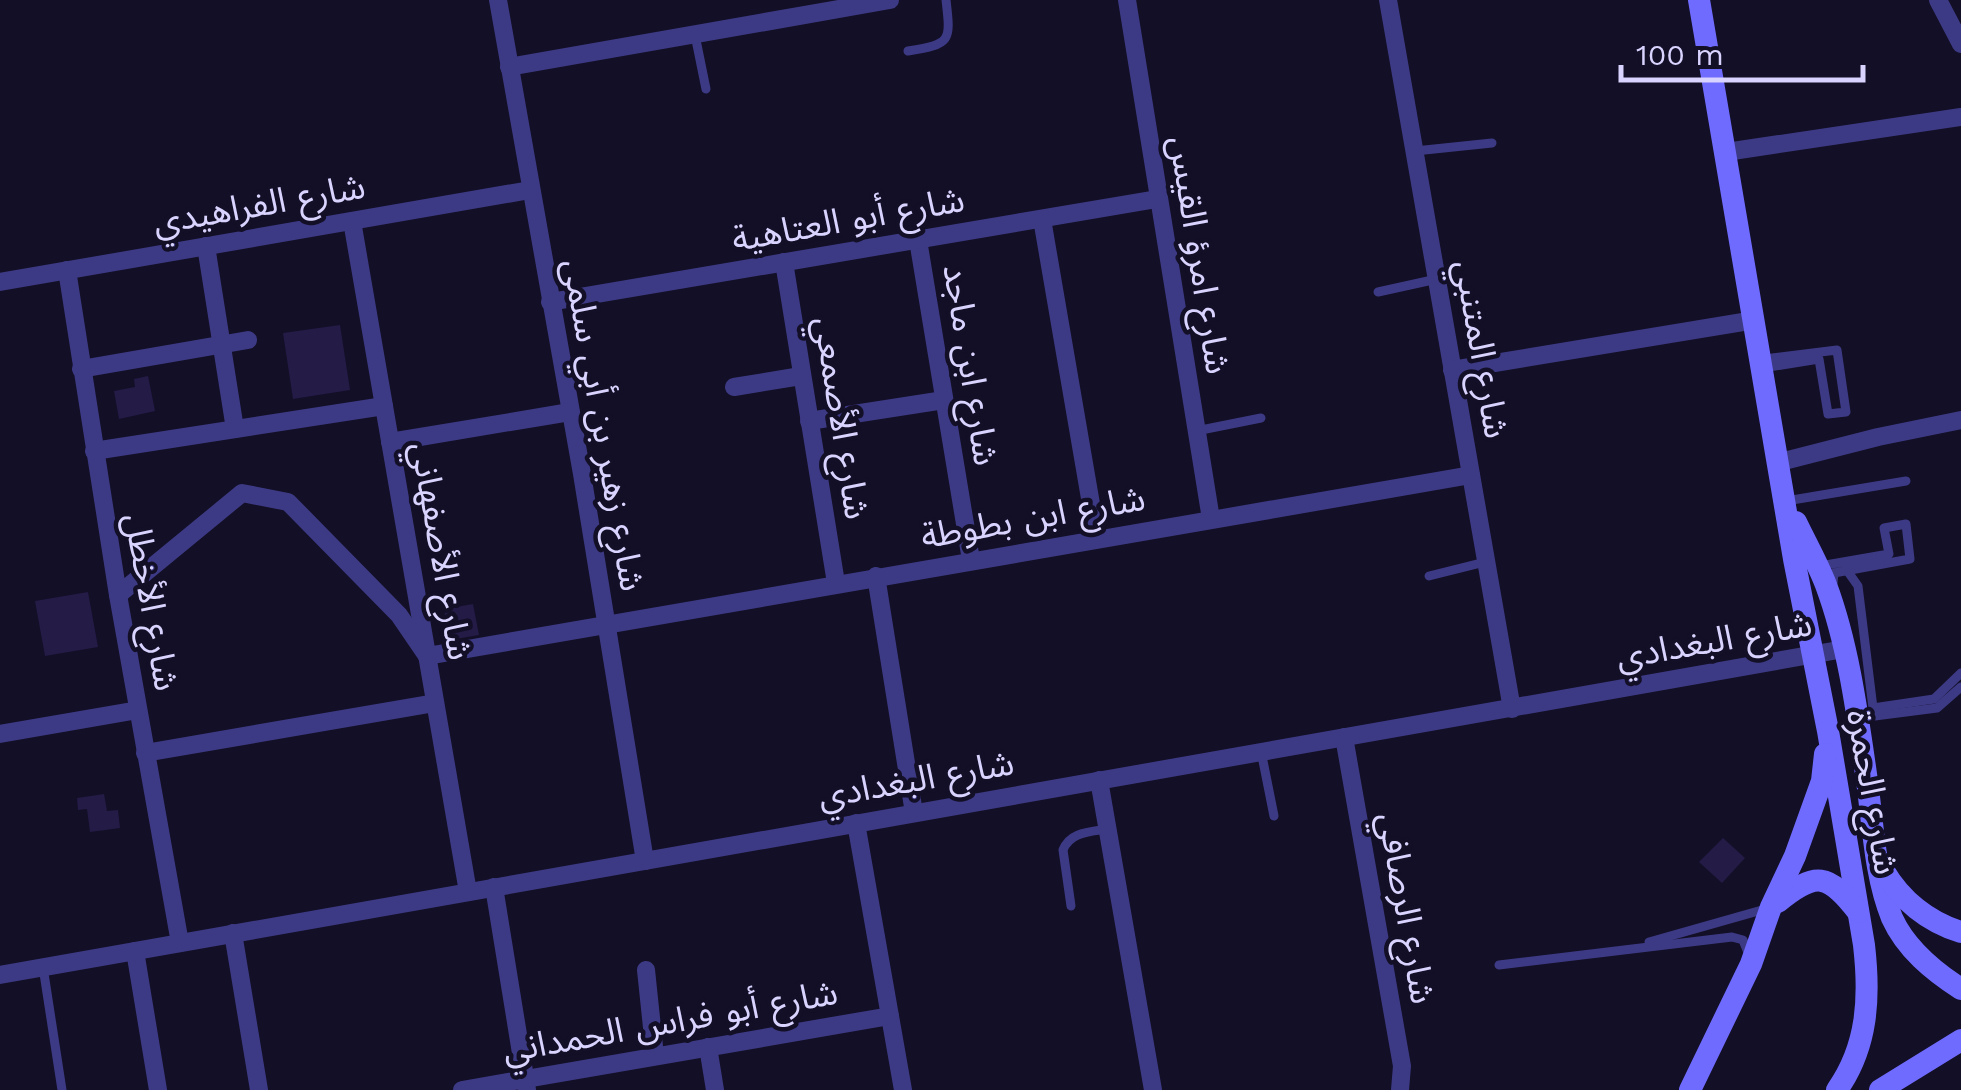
<svg xmlns="http://www.w3.org/2000/svg" width="1961" height="1090" viewBox="0 0 1961 1090" font-family="'Work Sans','Noto Sans Arabic',sans-serif">
	<style>
		.building { fill: #241b47 }
		.lines { fill: none; stroke-linecap: round; stroke-linejoin: round }
		.lane { stroke: #3d3a85; stroke-width: 9 }
		.street { stroke: #3d3a85; stroke-width: 18 }
		.secondary { stroke: #6f6bff; stroke-width: 22 }
		.labels { text-anchor: middle; stroke-width: 9; stroke-linejoin: round; paint-order: stroke }
		.street-label { font-size: 35px; fill: #d9d4ff; stroke: #130f26 }
	</style>
	<rect width="100%" height="100%" fill="#130f26"/>
	<g class="building">
		<polygon points="340,325 350,390 293,399 283,333"/>
		<polygon points="148,376 155,411 119,419 114,391 135,387 134,379"/>
		<polygon points="88,592 98,647 45,656 35,601"/>
		<polygon points="473,604 479,635 450,640 444,609"/>
		<polygon points="104,794 107,811 118,810 120,828 90,832 87,809 78,810 77,798"/>
		<polygon points="1723,838 1745,858 1722,883 1699,862"/>
	</g>
	<g class="lines">
		<g class="lane">
			<polyline points="695,35 706,89"/>
			<path d="M908,51C951,44 951,42 946,0"/>
			<polyline points="1415,151 1492,143"/>
			<polyline points="1378,292 1437,279"/>
			<polyline points="1763,368 1819,359 1828,414 1846,412 1837,350 1764,359"/>
			<polyline points="1196,431 1261,418"/>
			<polyline points="1786,501 1906,481"/>
			<polyline points="1820,566 1889,554 1884,528 1906,524 1910,559 1834,573 1833,583"/>
			<polyline points="1846,569 1858,586 1873,708 1866,721"/>
			<polyline points="1429,576 1485,562"/>
			<polyline points="1873,708 1934,699 1961,673"/>
			<polyline points="1867,717 1937,708 1961,687"/>
			<polyline points="1261,751 1274,816"/>
			<path d="M1071,906L1063,850C1070,832 1089,832 1107,829"/>
			<polyline points="1649,942 1769,908"/>
			<polyline points="1499,965 1732,937 1743,940 1749,955"/>
			<polyline points="43,967 62,1090"/>
		</g>
		<g class="street">
			<polyline points="498,0 582,474 645,861"/>
			<polyline points="1127,0 1211,519"/>
			<polyline points="1388,0 1512,709"/>
			<polyline points="1938,0 1961,44"/>
			<polyline points="509,67 890,0"/>
			<polyline points="1726,152 1961,117"/>
			<polyline points="1042,219 1097,539"/>
			<polyline points="352,221 468,892"/>
			<polyline points="918,240 971,560"/>
			<polyline points="206,246 235,429"/>
			<polyline points="784,262 836,583"/>
			<polyline points="67,270 118,595 180,943"/>
			<polyline points="0,282 530,190"/>
			<polyline points="550,302 1157,199"/>
			<polyline points="81,369 248,340"/>
			<polyline points="1452,370 1755,320"/>
			<polyline points="734,387 801,376"/>
			<polyline points="809,421 944,400"/>
			<polyline points="390,442 570,412"/>
			<polyline points="94,451 384,406"/>
			<polyline points="1780,462 1878,437 1961,420"/>
			<polyline points="876,576 914,813"/>
			<polyline points="118,595 242,493 288,502 399,615 427,656 1471,475"/>
			<polyline points="0,734 138,710"/>
			<polyline points="1344,737 1402,1066 1400,1090"/>
			<polyline points="145,753 435,703"/>
			<polyline points="1099,780 1153,1090"/>
			<polyline points="856,823 903,1090"/>
			<polyline points="494,887 527,1090"/>
			<polyline points="233,933 259,1090"/>
			<polyline points="135,951 158,1090"/>
			<polyline points="646,970 655,1056"/>
			<polyline points="0,975 1844,649"/>
			<polyline points="708,1047 715,1090"/>
			<polyline points="462,1090 890,1016"/>
		</g>
		<g class="secondary">
			<path d="M1699,0L1794,559L1828,731L1864,945C1870,997 1868,1046 1837,1090"/>
			<path d="M1796,522C1806,543 1818,564 1826,585C1848,644 1857,711 1866,774C1873,820 1874,874 1892,918C1906,949 1933,971 1961,989"/>
			<path d="M1884,871C1901,900 1928,922 1961,932"/>
			<path d="M1778,902C1816,871 1828,873 1858,912"/>
			<polyline points="1690,1090 1751,964 1771,907 1795,856 1822,781 1825,754"/>
			<polyline points="1880,1090 1961,1040"/>
		</g>
	</g>
	<g class="labels">
		<g class="street-label">
			<text transform="translate(259 204) rotate(-10)" y="12">شارع الفراهيدي</text>
			<text transform="translate(848 219) rotate(-10)" y="12">شارع أبو العتاهية</text>
			<text transform="translate(1200 255) rotate(81)" y="12">شارع امرؤ القيس</text>
			<text transform="translate(1482 349) rotate(80)" y="12">شارع المتنبي</text>
			<text transform="translate(971 365) rotate(81)" y="12">شارع ابن ماجد</text>
			<text transform="translate(842 418) rotate(81)" y="12">شارع الأصمعي</text>
			<text transform="translate(604 425) rotate(80)" y="12">شارع زهير بن أبي سلمى</text>
			<text transform="translate(1033 517) rotate(-10)" y="12">شارع ابن بطوطة</text>
			<text transform="translate(442 551) rotate(80)" y="12">شارع الأصفهاني</text>
			<text transform="translate(152 602) rotate(80)" y="12">شارع الأخطل</text>
			<text transform="translate(1714 640) rotate(-10)" y="12">شارع البغدادي</text>
			<text transform="translate(916 779) rotate(-10)" y="12">شارع البغدادي</text>
			<text transform="translate(1873 792) rotate(80)" y="12">شارع الحمرة</text>
			<text transform="translate(1407 908) rotate(80)" y="12">شارع الرصافي</text>
			<text transform="translate(670 1021) rotate(-10)" y="12">شارع أبو فراس الحمداني</text>
		</g>
	</g>
	<path d="M1621 65v15h242v-15" fill="none" stroke="#d9d4ff" stroke-width="5"/>
	<text x="1636" y="65" font-size="30" fill="#d9d4ff" stroke="#130f26" stroke-width="8" paint-order="stroke">100 m</text>
</svg>
